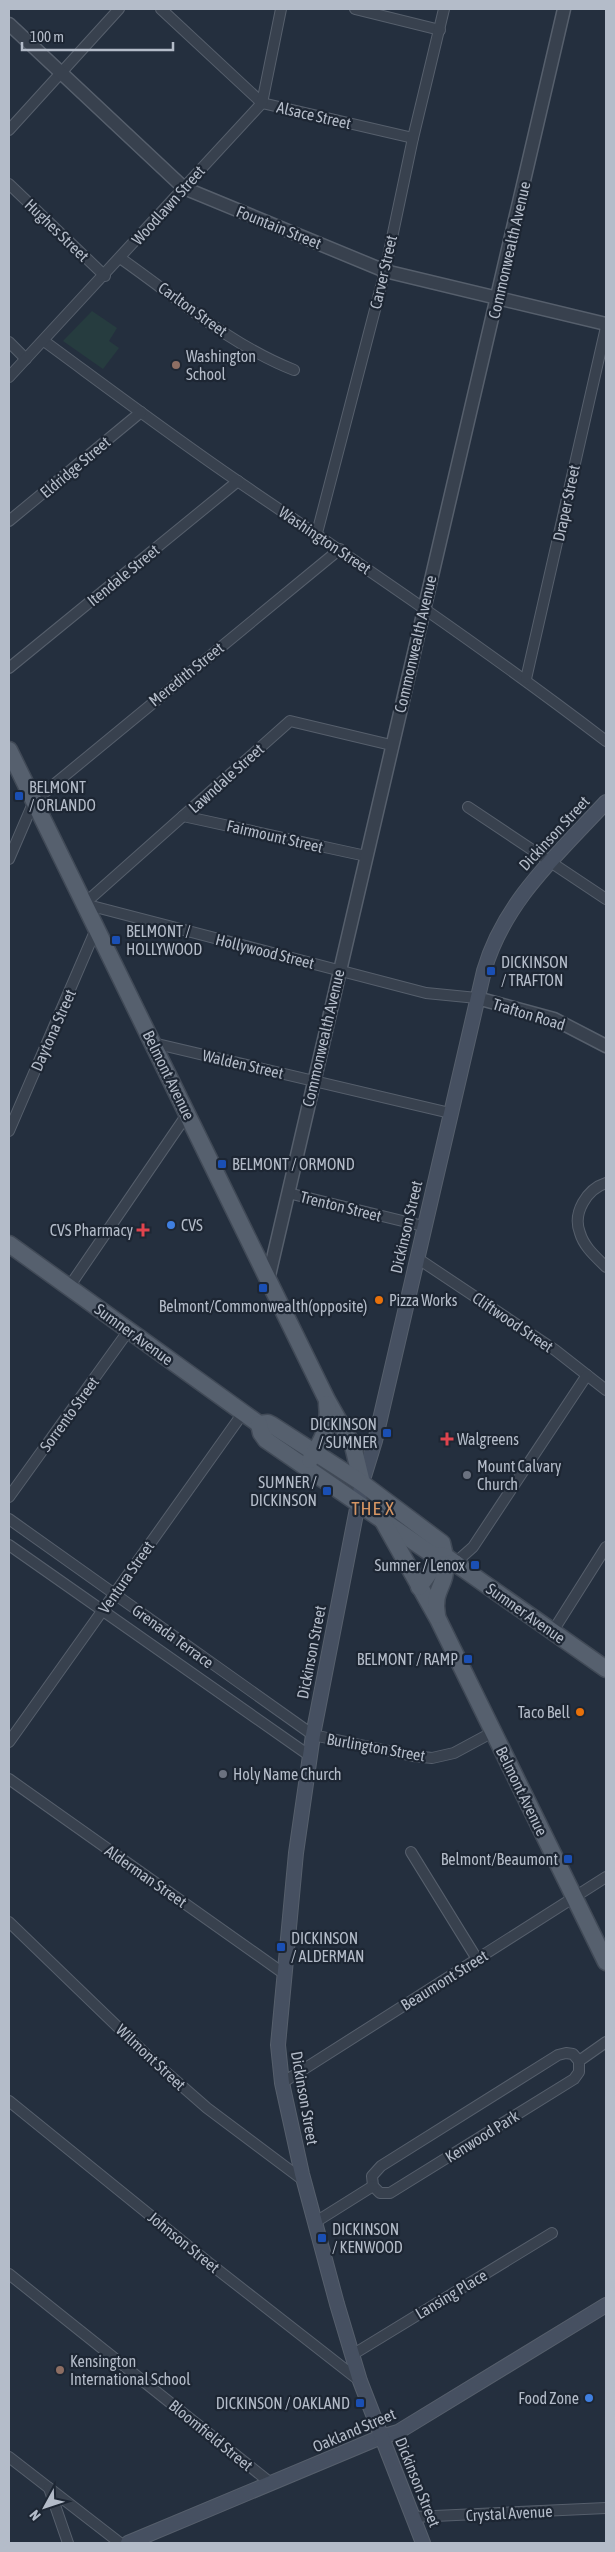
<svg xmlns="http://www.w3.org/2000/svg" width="615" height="2552" viewBox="0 0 615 2552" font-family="'Asap Condensed',sans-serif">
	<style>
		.park { fill: #263c3f }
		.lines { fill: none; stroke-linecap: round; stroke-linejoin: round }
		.minor-casing { stroke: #565f6c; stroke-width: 12 }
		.tertiary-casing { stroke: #565f6c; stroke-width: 15 }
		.secondary-casing { stroke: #565f6c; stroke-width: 16 }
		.primary-casing { stroke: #414a57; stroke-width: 19 }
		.minor { stroke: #38414e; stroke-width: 10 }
		.tertiary { stroke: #38414e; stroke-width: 12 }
		.secondary { stroke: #465061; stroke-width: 14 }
		.primary { stroke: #56606e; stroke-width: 16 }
		.education-dot { fill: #8d6e63; stroke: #1d2633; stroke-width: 2 }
		.transit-dot { fill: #1a4fb4; stroke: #1d2633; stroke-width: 2 }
		.shop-dot { fill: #3f7fe0; stroke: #1d2633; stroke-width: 2 }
		.health-dot { fill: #e0444e; stroke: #1d2633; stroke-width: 2 }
		.food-dot { fill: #e8710a; stroke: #1d2633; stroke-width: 2 }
		.worship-dot { fill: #6b7280; stroke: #1d2633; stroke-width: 2 }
		.labels { text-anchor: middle; stroke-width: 4.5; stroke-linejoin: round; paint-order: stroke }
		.street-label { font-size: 16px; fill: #b4bcc9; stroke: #1d2633 }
		.poi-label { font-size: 16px; fill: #b4bcc9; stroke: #1d2633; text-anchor: start }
		.quarter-label { font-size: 19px; letter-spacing: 1px; fill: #d59563; stroke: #1d2633 }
	</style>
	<rect width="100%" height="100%" fill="#242f3e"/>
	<polygon class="park" points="92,311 117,328 109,341 119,348 103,369 63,341"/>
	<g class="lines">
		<defs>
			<g id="minor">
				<polyline points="161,9 262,103 413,138"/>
				<polyline points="355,9 440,30"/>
				<polyline points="9,130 119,9"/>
				<polyline points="9,184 105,276"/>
				<path d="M120,258C176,297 230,345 294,370"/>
				<path d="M44,341C108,388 173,437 239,482C363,566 487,650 606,741"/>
				<polyline points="9,342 26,359"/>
				<polyline points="9,377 262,103 281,9"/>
				<polyline points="9,521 141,412"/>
				<polyline points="317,533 385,271 413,138 444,9"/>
				<polyline points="9,668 238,481"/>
				<polyline points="526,679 606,327"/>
				<polyline points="468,807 606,899"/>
				<polyline points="183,816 366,856"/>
				<polyline points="9,859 34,801 340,549"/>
				<polyline points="84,904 426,993 477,998"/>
				<polyline points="84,904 290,721 391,745"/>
				<polyline points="153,1043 450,1113"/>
				<polyline points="9,1131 96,929"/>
				<path d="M606,1183C587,1189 572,1213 580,1233C584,1247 596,1257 606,1267"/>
				<polyline points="288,1193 423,1226"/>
				<polyline points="417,1258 555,1350 606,1390"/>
				<polyline points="69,1287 188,1113"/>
				<polyline points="9,1497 129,1330"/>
				<polyline points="9,1519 313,1735 413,1756 432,1758 454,1753 493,1732"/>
				<polyline points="9,1545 310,1756"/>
				<polyline points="455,1563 473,1547 587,1375"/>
				<polyline points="553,1631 606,1547"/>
				<polyline points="9,1742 243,1413"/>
				<polyline points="9,1779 283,1973"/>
				<polyline points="411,1852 477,1959"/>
				<polyline points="9,1922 151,2059 207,2108 303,2180"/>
				<polygon points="566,2053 573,2054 579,2061 579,2072 574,2079 390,2193 380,2193 373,2186 372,2176 381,2166 558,2055"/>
				<polyline points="579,2061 606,2042"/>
				<polyline points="282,2083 606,1877"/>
				<polyline points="9,2101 209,2263 360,2381"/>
				<polyline points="314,2223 373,2186"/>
				<polyline points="9,2274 272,2484"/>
				<polyline points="352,2355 552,2233"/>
				<polyline points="9,2457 120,2543"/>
				<polyline points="49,2488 68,2543"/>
				<polyline points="413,2517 606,2508"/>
			</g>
			<g id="tertiary">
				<polyline points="9,24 184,188 385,271 606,324"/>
				<polyline points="477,998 554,1019 606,1046"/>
				<polyline points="268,1280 564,9"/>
			</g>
			<g id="secondary">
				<polyline points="128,2543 381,2437 398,2432 606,2305"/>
				<path d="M423,2543L360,2381L337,2304L302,2174L282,2083L278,2045L296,1853L313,1735L362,1483L375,1441L484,971C504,901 558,854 606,802"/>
			</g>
			<g id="primary">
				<polyline points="9,750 327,1400 353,1446 362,1483"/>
				<polyline points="9,1244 259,1424 268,1423 272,1425 362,1483 442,1543 445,1556"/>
				<polyline points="259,1424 261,1433 266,1440 433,1555 445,1556 455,1563 606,1669"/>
				<path d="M310,1460C322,1441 330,1427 327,1404"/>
				<polyline points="383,1521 438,1619 606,1962"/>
				<polyline points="419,1587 434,1566 455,1563"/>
				<path d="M437,1615C432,1590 447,1585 445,1565"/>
			</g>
		</defs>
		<use href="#minor" class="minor-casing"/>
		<use href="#tertiary" class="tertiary-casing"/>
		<use href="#secondary" class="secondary-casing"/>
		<use href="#primary" class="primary-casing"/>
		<use href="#minor" class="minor"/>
		<use href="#tertiary" class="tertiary"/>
		<use href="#secondary" class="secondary"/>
		<use href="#primary" class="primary"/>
	</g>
	<g class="education-dot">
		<circle cx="176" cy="365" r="5"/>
		<circle cx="60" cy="2370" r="5"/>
	</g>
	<g class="transit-dot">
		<rect x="14" y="791" width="10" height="10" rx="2.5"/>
		<rect x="111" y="935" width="10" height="10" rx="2.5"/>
		<rect x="486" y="966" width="10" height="10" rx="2.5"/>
		<rect x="217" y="1159" width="10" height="10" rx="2.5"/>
		<rect x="258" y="1283" width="10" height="10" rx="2.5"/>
		<rect x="382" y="1428" width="10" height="10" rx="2.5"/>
		<rect x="322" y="1486" width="10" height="10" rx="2.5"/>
		<rect x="470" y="1560" width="10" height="10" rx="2.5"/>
		<rect x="463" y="1654" width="10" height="10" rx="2.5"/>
		<rect x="563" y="1854" width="10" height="10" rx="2.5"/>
		<rect x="276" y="1942" width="10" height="10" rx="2.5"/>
		<rect x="317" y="2233" width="10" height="10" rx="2.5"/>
		<rect x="355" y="2398" width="10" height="10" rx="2.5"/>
	</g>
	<g class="shop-dot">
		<circle cx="171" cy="1225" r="5"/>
		<circle cx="589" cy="2398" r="5"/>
	</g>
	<g class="health-dot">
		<path d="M140.5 1222.5h5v5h5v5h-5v5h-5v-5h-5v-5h5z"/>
		<path d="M444.5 1431.5h5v5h5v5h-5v5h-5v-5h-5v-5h5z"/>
	</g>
	<g class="food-dot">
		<circle cx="379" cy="1300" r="5"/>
		<circle cx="580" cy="1712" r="5"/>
	</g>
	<g class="worship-dot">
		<circle cx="467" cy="1475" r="5"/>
		<circle cx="223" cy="1774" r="5"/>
	</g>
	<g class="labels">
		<g class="street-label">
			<text transform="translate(314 115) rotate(13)" y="6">Alsace Street</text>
			<text transform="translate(168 205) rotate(-48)" y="6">Woodlawn Street</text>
			<text transform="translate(279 227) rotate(22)" y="6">Fountain Street</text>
			<text transform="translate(57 230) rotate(44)" y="6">Hughes Street</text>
			<text transform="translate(509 250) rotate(-77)" y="6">Commonwealth Avenue</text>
			<text transform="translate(383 272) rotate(-77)" y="6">Carver Street</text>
			<text transform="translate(193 309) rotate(36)" y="6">Carlton Street</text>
			<text transform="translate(75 467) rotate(-40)" y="6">Eldridge Street</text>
			<text transform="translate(566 503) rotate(-78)" y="6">Draper Street</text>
			<text transform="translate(325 540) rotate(34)" y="6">Washington Street</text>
			<text transform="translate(123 575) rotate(-39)" y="6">Itendale Street</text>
			<text transform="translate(415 644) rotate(-77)" y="6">Commonwealth Avenue</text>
			<text transform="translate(186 674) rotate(-39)" y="6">Meredith Street</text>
			<text transform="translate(226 778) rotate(-42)" y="6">Lawndale Street</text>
			<text transform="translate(554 833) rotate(-47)" y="6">Dickinson Street</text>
			<text transform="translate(275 836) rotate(13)" y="6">Fairmount Street</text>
			<text transform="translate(265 951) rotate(14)" y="6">Hollywood Street</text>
			<text transform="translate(529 1014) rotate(17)" y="6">Trafton Road</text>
			<text transform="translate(53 1030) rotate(-66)" y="6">Daytona Street</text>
			<text transform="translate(323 1038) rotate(-77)" y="6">Commonwealth Avenue</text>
			<text transform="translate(243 1064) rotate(13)" y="6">Walden Street</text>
			<text transform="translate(169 1075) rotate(64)" y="6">Belmont Avenue</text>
			<text transform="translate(341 1206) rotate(14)" y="6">Trenton Street</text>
			<text transform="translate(406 1227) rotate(-77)" y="6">Dickinson Street</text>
			<text transform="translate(513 1322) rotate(34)" y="6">Cliftwood Street</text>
			<text transform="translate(134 1334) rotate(36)" y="6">Sumner Avenue</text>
			<text transform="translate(69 1414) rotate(-54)" y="6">Sorrento Street</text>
			<text transform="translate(126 1577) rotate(-55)" y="6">Ventura Street</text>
			<text transform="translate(526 1613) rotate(35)" y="6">Sumner Avenue</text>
			<text transform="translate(173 1636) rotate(36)" y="6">Grenada Terrace</text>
			<text transform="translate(311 1652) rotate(-79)" y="6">Dickinson Street</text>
			<text transform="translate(376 1747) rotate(10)" y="6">Burlington Street</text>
			<text transform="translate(522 1791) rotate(64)" y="6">Belmont Avenue</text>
			<text transform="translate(146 1876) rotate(35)" y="6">Alderman Street</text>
			<text transform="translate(444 1980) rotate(-32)" y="6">Beaumont Street</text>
			<text transform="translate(151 2057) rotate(43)" y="6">Wilmont Street</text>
			<text transform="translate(305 2098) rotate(80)" y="6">Dickinson Street</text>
			<text transform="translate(482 2136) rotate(-32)" y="6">Kenwood Park</text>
			<text transform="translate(184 2242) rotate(39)" y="6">Johnson Street</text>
			<text transform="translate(451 2294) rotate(-31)" y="6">Lansing Place</text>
			<text transform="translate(354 2430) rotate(-23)" y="6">Oakland Street</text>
			<text transform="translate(211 2435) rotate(39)" y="6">Bloomfield Street</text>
			<text transform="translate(418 2482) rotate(68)" y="6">Dickinson Street</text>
			<text transform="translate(509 2513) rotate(-3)" y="6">Crystal Avenue</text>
		</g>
		<g class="poi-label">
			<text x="186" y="362">Washington<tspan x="186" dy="18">School</tspan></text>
			<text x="29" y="793">BELMONT<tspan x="29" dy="18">/ ORLANDO</tspan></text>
			<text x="126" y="937">BELMONT /<tspan x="126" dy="18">HOLLYWOOD</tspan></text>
			<text x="501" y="968">DICKINSON<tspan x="501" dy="18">/ TRAFTON</tspan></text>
			<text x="232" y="1170">BELMONT / ORMOND</text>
			<text x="181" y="1231">CVS</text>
			<text x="133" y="1236" text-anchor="end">CVS Pharmacy</text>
			<text x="389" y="1306">Pizza Works</text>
			<text x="263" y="1312" text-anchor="middle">Belmont/Commonwealth(opposite)</text>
			<text x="377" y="1430" text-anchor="end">DICKINSON<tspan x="377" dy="18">/ SUMNER</tspan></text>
			<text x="457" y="1445">Walgreens</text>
			<text x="477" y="1472">Mount Calvary<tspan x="477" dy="18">Church</tspan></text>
			<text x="317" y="1488" text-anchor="end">SUMNER /<tspan x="317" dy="18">DICKINSON</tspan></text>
			<text x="465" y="1571" text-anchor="end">Sumner / Lenox</text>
			<text x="458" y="1665" text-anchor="end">BELMONT / RAMP</text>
			<text x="570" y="1718" text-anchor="end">Taco Bell</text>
			<text x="233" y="1780">Holy Name Church</text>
			<text x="558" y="1865" text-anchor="end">Belmont/Beaumont</text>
			<text x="291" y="1944">DICKINSON<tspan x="291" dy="18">/ ALDERMAN</tspan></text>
			<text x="332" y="2235">DICKINSON<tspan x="332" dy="18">/ KENWOOD</tspan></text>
			<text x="70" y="2367">Kensington<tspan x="70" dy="18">International School</tspan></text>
			<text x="579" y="2404" text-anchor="end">Food Zone</text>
			<text x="350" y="2409" text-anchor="end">DICKINSON / OAKLAND</text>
		</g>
		<g class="quarter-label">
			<text x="373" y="1515">THE X</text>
		</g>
	</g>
	<rect width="615" height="2552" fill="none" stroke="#b4bcc9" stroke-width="20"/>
	<g transform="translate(45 2507) rotate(230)" stroke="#1d2633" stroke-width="4" paint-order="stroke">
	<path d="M0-4L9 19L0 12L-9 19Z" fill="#b4bcc9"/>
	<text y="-8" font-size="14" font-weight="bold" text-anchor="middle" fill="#b4bcc9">N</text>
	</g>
	<path d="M22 42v8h151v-8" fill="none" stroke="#b4bcc9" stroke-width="2.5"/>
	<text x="30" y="42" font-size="15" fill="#b4bcc9" stroke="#1d2633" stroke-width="4" paint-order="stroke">100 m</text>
</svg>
